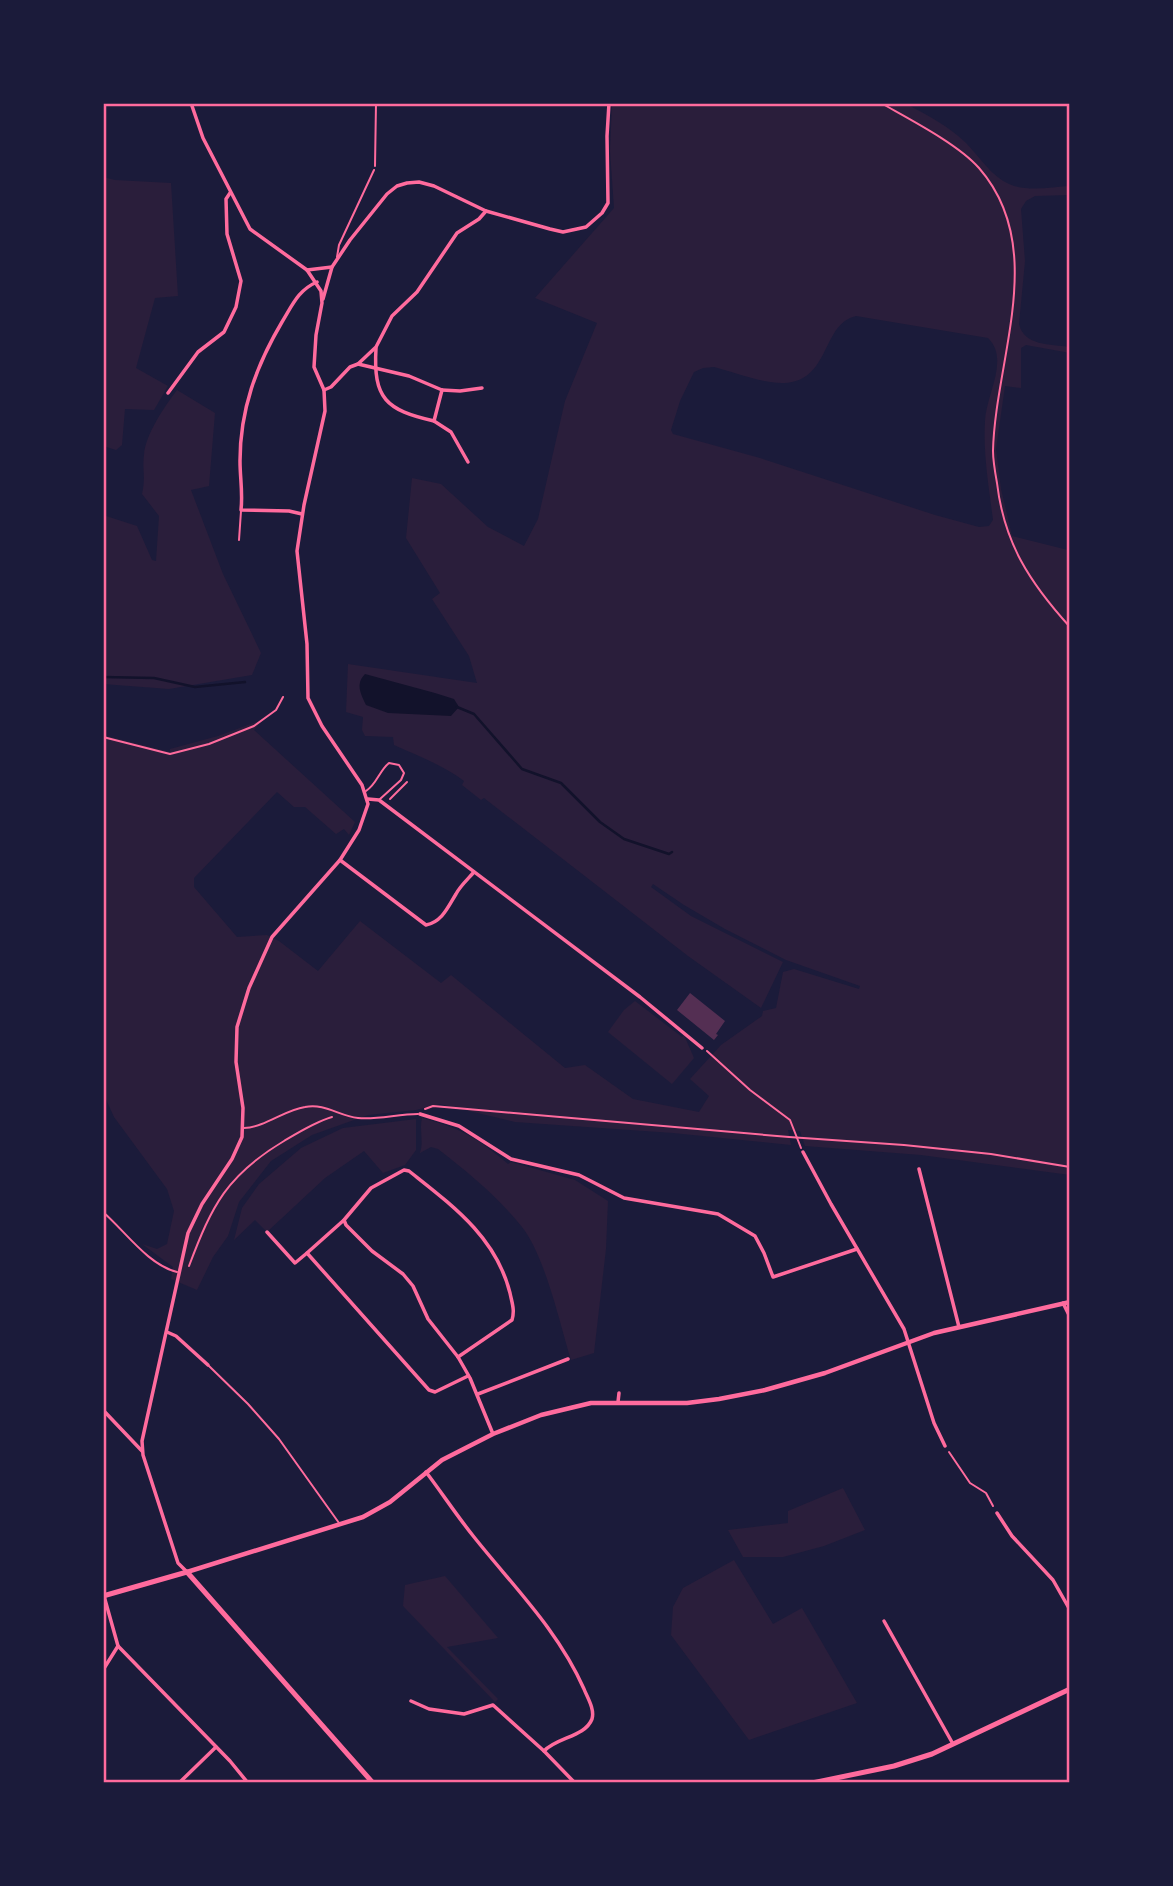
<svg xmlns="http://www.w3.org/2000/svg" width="1173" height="1886" viewBox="0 0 1173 1886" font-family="'Playfair Display',serif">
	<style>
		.green { fill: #2a1e3b; fill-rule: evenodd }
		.water { fill: #12122b }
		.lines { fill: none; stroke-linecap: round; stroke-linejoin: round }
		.stream { stroke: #12122b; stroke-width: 2.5 }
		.building { fill: #542f53 }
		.path { stroke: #ff6b9d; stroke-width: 2 }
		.service { stroke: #ff6b9d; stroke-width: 2 }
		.minor { stroke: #ff6b9d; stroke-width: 3.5 }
		.tertiary { stroke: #ff6b9d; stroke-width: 4.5 }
		.secondary { stroke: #ff6b9d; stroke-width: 5 }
		.rail { stroke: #a44b75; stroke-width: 2.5 }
		.neatline { fill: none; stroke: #ff6b9d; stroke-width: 2.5 }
	</style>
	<rect width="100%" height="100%" fill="#1b1b3a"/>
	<g class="green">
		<path d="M612,103H905C928,116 946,124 965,142C979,156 991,176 1009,184C1027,192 1051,187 1070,186V195L1035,196L1026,201L1021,209L1025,261L1019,324C1024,346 1050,344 1070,347V353L1026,345L1021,348V388L1005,386L996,449L1001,489L1012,536L1068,550L1067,541L1070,544V1175L921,1155L805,1146L800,1131L788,1130L791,1145L673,1133L515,1122L440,1104L416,1110L368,1115L312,1135L271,1161L239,1202L228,1236L213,1257L197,1290L171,1279L173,1267L142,1244L157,1249L167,1244L174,1211L167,1189L114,1117L103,1093V735L170,752V749L218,736L264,719L254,730L355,822L349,835L344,829L336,834L305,807H294L277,792L194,878V887L237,937L267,935L279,941L318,971L360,921L441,983L451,975L565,1068L585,1065L633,1099L699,1112L709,1096L690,1079L721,1045L762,1016L763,1011L776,1008L783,972L794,969L859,989L860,986L786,960L725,929L684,905L653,884L651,887L691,916L783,962L761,1008L688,956L484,798L481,800L462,785L464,781C443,765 418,756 394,745L393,737L365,736L362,730L363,717L346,712L348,664L477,683L469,656L432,599L440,593L406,538L412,478L441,484L488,527L524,546L538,519L565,401L597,323L535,298L614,208L610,151ZM856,316L988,338C1010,359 986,395 985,421C983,454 989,488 993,520L989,526L979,527L935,515L760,458L673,434L671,430L680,401L694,372L703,368L714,367C734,372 764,384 784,383C831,381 821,324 856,316Z"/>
		<polygon points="103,177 115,180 171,183 178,296 155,298 136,368 168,386 154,410 125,409 122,445 116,450 103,446"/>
		<path d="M177,390L215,413L209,486L191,490L223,574L261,653L252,675L169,689L103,684V515L137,526L152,560L156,561L159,516L142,494C146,476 142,470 144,455C145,435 165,406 177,390Z"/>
		<polygon points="635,1001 682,1037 684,1035 694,1058 672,1084 608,1032 624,1010"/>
		<path d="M422,1118C460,1128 478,1138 508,1164L511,1162L575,1180L608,1201L606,1249L594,1353L571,1360C560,1324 545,1256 522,1227C498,1197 469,1173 438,1149L431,1147L420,1153C424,1141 419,1130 422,1118Z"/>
		<polygon points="416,1119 416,1150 405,1165 383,1173 364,1151 325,1178 267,1232 255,1220 234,1240 242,1208 259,1184 301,1148 343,1128"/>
		<polygon points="843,1488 865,1530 824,1546 783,1557 743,1557 728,1530 788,1523 788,1511"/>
		<polygon points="734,1560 773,1624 802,1608 857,1703 749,1740 671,1635 673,1607 683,1588"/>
		<polygon points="445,1576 498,1638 447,1647 498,1699 495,1702 403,1606 405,1585"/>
	</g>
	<path class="water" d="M365,674L435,693L454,699L459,707L451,716L388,713L366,705C361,694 355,684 365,674Z"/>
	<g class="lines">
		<g class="stream">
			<polyline points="103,677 154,678 195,687 245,682"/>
			<polyline points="457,707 474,714 522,769 561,783 600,822 624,839 669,854 672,852"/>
		</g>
	</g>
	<polygon class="building" points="690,993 725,1021 716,1034 718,1035 714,1040 677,1010"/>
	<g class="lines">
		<g class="path">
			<path d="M881,103C909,119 958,144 979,168C1049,248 995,359 993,451C993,461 995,472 997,483C1004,543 1030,583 1070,627"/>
			<polyline points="375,166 376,103"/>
			<polyline points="103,737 170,754 209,744 254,726 276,710 283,697"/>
			<polyline points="390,799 407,782"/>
			<polyline points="707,1051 750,1090 790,1120 801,1148"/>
			<polyline points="425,1109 433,1106 789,1137 904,1145 991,1154 1070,1167"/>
			<path d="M189,1266C212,1205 227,1175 284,1141C299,1132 315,1122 332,1117"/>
			<polyline points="949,1452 970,1483 986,1493 993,1506"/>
		</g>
		<g class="service">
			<polyline points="337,257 339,245 374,170"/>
			<polyline points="239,540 241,511"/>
			<path d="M366,791C377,784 379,771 389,763L399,765L404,773L401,780L380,799"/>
			<path d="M244,1128C266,1127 284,1110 305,1107C325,1103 339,1116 358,1118C377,1120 398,1114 418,1114"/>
			<path d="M103,1212C125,1231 148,1265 177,1272"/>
			<polyline points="209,1366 248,1404 279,1439 339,1523"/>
		</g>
		<g class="minor">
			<polyline points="307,270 332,267"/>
			<polyline points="323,299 332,267 350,240 387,194 397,186 407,183 419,182 434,186 486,211 550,229 563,232 586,227 602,213 608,203 607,136 609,103"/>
			<path d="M376,348C373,399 386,410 434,421L442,390"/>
			<polyline points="358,364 409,376 442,390 460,391 482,388"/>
			<polyline points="324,390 331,387 350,367 358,364 376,347 392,316 417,292 457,233 479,219 486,211"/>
			<polyline points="168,393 198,352 224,332 236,307 241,281 227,234 226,199 230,193"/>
			<polyline points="434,421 451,432 468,462"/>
			<path d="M302,514L289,511L241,510C243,493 240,478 240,461C240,410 256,366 282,322C292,306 298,290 317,282"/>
			<polyline points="368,799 379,800 640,997 702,1048"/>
			<path d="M340,860L426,925C442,922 448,907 456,894C460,886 468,879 474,872"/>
			<polyline points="420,1114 459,1126 511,1159 579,1175 624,1198 718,1214 755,1236 764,1253 773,1277 857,1249"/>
			<polyline points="803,1152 831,1204 904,1329 934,1423 945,1446"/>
			<polyline points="919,1169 959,1327"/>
			<polyline points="344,1220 346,1225 372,1251 403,1274 413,1286 428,1319 458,1357 470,1378 493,1434"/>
			<polyline points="267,1232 295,1263 307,1253 429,1390 435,1392 468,1376"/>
			<path d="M307,1253L344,1220L371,1188L404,1170L409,1171C453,1206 496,1237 510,1293C512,1303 515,1310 512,1320L458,1357"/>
			<polyline points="1063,1303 1070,1317"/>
			<polyline points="167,1332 176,1336 208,1365"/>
			<polyline points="478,1394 568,1359"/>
			<polyline points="618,1402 619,1393"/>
			<polyline points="103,1410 142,1451"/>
			<path d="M426,1472C442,1493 457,1516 474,1537C513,1586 558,1630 584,1689C587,1697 595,1709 592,1719C585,1737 557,1737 544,1751"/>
			<polyline points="997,1513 1012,1536 1053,1580 1070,1610"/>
			<polyline points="187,1572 178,1563 143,1455 142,1441 188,1233 202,1204 232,1159 242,1137 243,1108 236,1062 237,1027 249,988 272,937 340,860 359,830 368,804 362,785 322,726 308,698 307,644 297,551 304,505 325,411 324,390 314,367 316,335 322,303 321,291 307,270 250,229 203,138 191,103"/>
			<polyline points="884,1621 953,1744"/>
			<polyline points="118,1646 230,1761 248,1783"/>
			<polyline points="103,1670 118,1646 104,1596"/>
			<polyline points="411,1701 429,1709 464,1714 493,1705 544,1751 575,1783"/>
			<polyline points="179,1783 216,1747"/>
		</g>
		<polyline class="tertiary" points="187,1572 363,1517 390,1502 442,1460 493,1434 541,1415 591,1403 687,1403 719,1399 765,1390 825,1373 934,1333 1070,1302"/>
		<g class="secondary">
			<polyline points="103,1596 187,1572 373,1783"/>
			<polyline points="812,1783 894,1766 932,1754 1070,1689"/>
		</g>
		<polyline class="rail" points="103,1436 104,1435"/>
	</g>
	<rect width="1173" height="1886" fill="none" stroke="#1b1b3a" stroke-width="210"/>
	<rect x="105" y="105" width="963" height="1676" class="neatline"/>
</svg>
